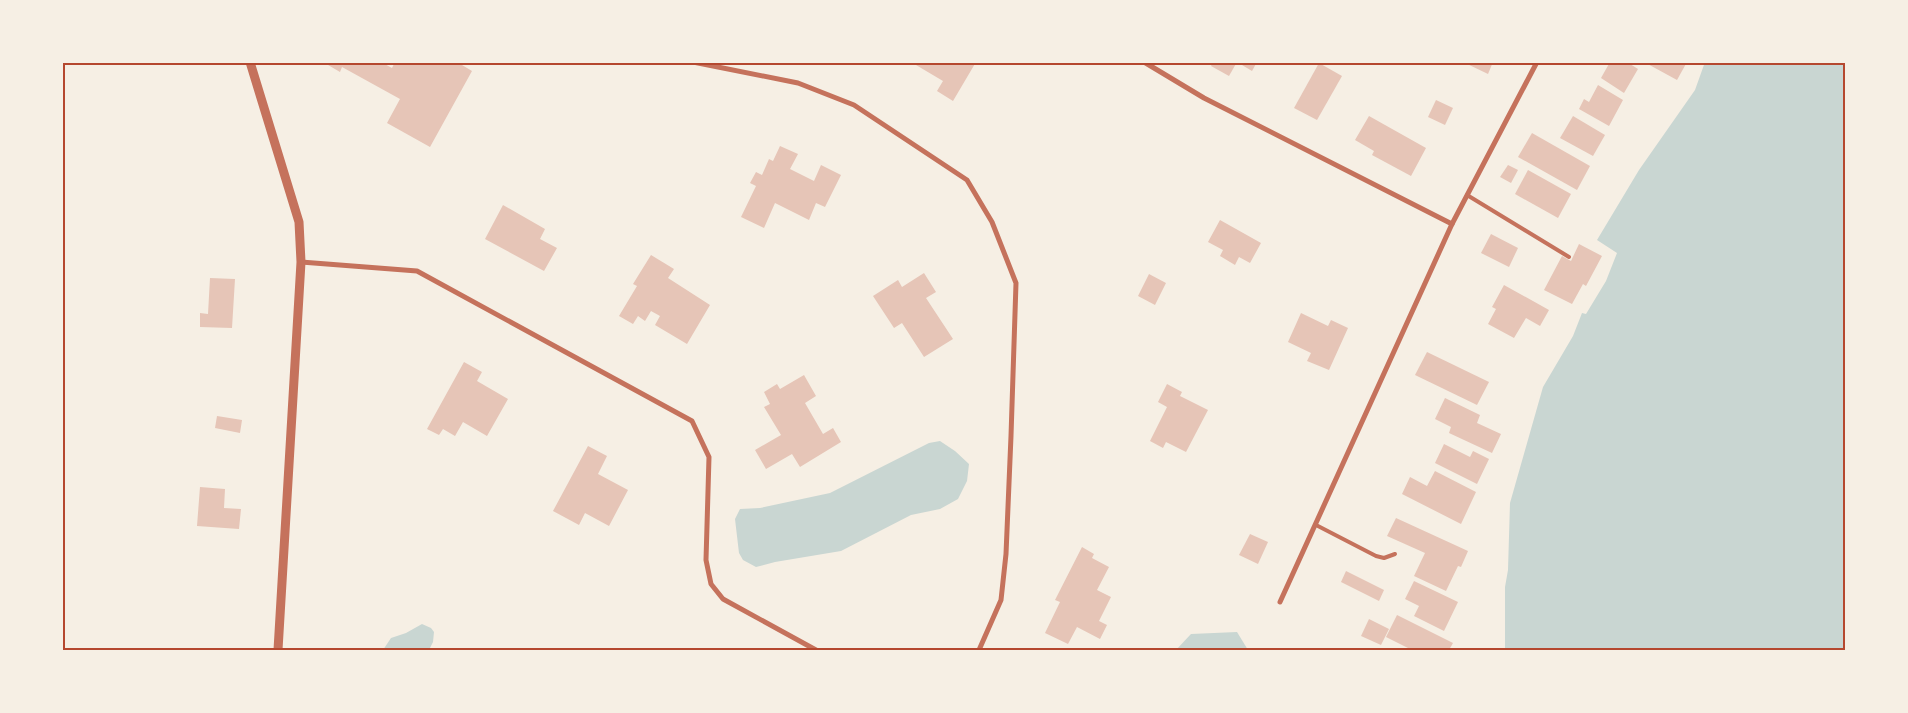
<svg xmlns="http://www.w3.org/2000/svg" width="1908" height="713" viewBox="0 0 1908 713" font-family="'Noto Serif',serif">
	<style>
		.water { fill: #c9d6d2 }
		.building { fill: #e6c5b7 }
		.lines { fill: none; stroke-linecap: round; stroke-linejoin: round }
		.service { stroke: #c5725c; stroke-width: 4 }
		.minor { stroke: #c5725c; stroke-width: 5 }
		.tertiary { stroke: #c5725c; stroke-width: 9 }
		.neatline { fill: none; stroke: #b5482f; stroke-width: 2 }
	</style>
	<rect width="100%" height="100%" fill="#f6efe4"/>
	<g class="water">
		<polygon points="1705,62 1845,63 1845,650 1505,650 1505,587 1508,570 1510,503 1543,387 1573,336 1582,313 1586,314 1606,281 1617,253 1597,240 1639,170 1695,90"/>
		<polygon points="940,441 955,451 969,464 967,481 958,499 940,509 911,515 841,551 775,562 756,567 743,560 739,553 735,519 740,509 760,508 830,493 929,443"/>
		<polygon points="422,624 431,628 434,632 433,642 429,650 383,650 391,638 406,633"/>
		<polygon points="1237,632 1248,650 1176,650 1191,634"/>
	</g>
	<g class="building">
		<polygon points="323,62 381,62 392,68 395,62 457,62 472,71 430,147 387,123 400,99 342,67 340,72"/>
		<polygon points="917,62 976,62 953,101 937,91 943,81 916,65"/>
		<polygon points="1213,62 1237,62 1229,76 1211,66"/>
		<polygon points="1237,62 1257,62 1252,71"/>
		<polygon points="1463,62 1493,62 1488,74"/>
		<polygon points="1610,62 1627,62 1638,69 1624,93 1601,78"/>
		<polygon points="1644,62 1687,62 1677,80"/>
		<polygon points="1319,63 1342,76 1317,120 1294,108"/>
		<polygon points="1598,85 1623,100 1609,126 1579,109 1584,99 1589,102"/>
		<polygon points="1436,100 1453,108 1445,125 1428,117"/>
		<polygon points="1369,116 1426,148 1411,176 1372,155 1374,151 1355,140"/>
		<polygon points="1573,116 1605,135 1593,156 1560,138"/>
		<polygon points="1532,133 1590,166 1577,190 1518,157"/>
		<polygon points="780,146 798,154 790,169 814,181 821,165 841,175 825,207 816,203 809,220 775,203 764,228 741,217 756,186 750,183 756,172 762,175 769,159 773,161"/>
		<polygon points="1508,165 1518,170 1511,183 1500,177"/>
		<polygon points="1528,170 1571,194 1558,218 1515,194"/>
		<polygon points="503,205 545,229 540,239 557,248 544,271 485,239"/>
		<polygon points="1220,220 1261,243 1250,263 1239,257 1235,265 1220,256 1223,250 1208,242"/>
		<polygon points="1491,234 1518,248 1509,267 1481,253"/>
		<polygon points="1579,244 1602,256 1586,286 1583,284 1572,304 1544,290 1562,256 1571,261"/>
		<polygon points="651,255 674,269 668,278 710,305 687,344 655,325 660,316 651,311 645,321 638,316 633,324 619,316 637,286 633,284"/>
		<polygon points="924,273 936,292 926,298 953,339 924,357 902,323 894,328 873,296 898,280 902,287"/>
		<polygon points="1149,274 1166,283 1155,305 1138,296"/>
		<polygon points="210,278 235,279 232,328 200,327 200,313 208,314"/>
		<polygon points="1504,285 1549,310 1540,326 1526,318 1514,338 1488,324 1496,309 1492,307"/>
		<polygon points="1301,313 1328,326 1331,320 1348,328 1329,370 1307,361 1311,353 1288,342"/>
		<polygon points="1427,352 1489,382 1477,405 1415,375"/>
		<polygon points="464,362 482,372 477,381 508,399 487,436 463,422 455,436 443,429 439,435 427,429"/>
		<polygon points="804,375 816,396 805,403 823,434 833,428 841,442 800,467 792,454 766,469 755,450 781,435 764,407 770,404 764,392 777,384 780,389"/>
		<polygon points="1167,384 1182,392 1180,396 1208,410 1186,452 1166,442 1163,448 1150,441 1167,407 1158,402"/>
		<polygon points="1445,398 1480,415 1477,423 1501,434 1492,453 1449,433 1451,427 1435,419"/>
		<polygon points="217,416 242,420 240,433 215,428"/>
		<polygon points="1444,444 1470,457 1473,451 1489,459 1477,484 1435,463"/>
		<polygon points="588,446 607,456 598,474 628,490 609,526 585,513 579,525 553,511"/>
		<polygon points="1435,471 1476,492 1461,524 1402,494 1410,477 1427,486"/>
		<polygon points="200,487 225,489 224,508 241,509 239,529 197,526"/>
		<polygon points="1396,518 1468,551 1461,567 1458,566 1446,591 1414,576 1425,553 1387,536"/>
		<polygon points="1250,534 1268,542 1258,564 1239,555"/>
		<polygon points="1082,547 1094,554 1092,558 1109,567 1097,590 1111,597 1099,621 1107,625 1100,639 1077,627 1068,644 1045,633 1060,602 1055,600"/>
		<polygon points="1346,571 1384,590 1379,601 1341,582"/>
		<polygon points="1414,581 1458,602 1444,631 1414,616 1419,606 1405,599"/>
		<polygon points="1397,615 1453,643 1449,650 1412,650 1386,637"/>
		<polygon points="1369,619 1389,629 1381,645 1361,636"/>
	</g>
	<g class="lines">
		<g class="service">
			<polyline points="1467,195 1569,257"/>
			<polyline points="1316,525 1376,556 1384,558 1395,554"/>
		</g>
		<g class="minor">
			<polyline points="693,62 798,83 854,105 967,180 992,222 1016,283 1011,436 1006,554 1001,600 979,650"/>
			<polyline points="1144,62 1204,98 1452,224"/>
			<polyline points="301,262 417,271 692,421 709,457 706,560 711,584 723,599 816,650"/>
			<polyline points="1280,602 1452,224 1537,62"/>
		</g>
		<polyline class="tertiary" points="250,62 299,222 301,262 278,650"/>
	</g>
	<rect width="1908" height="713" fill="none" stroke="#f6efe4" stroke-width="128"/>
	<rect x="64" y="64" width="1780" height="585" class="neatline"/>
</svg>
